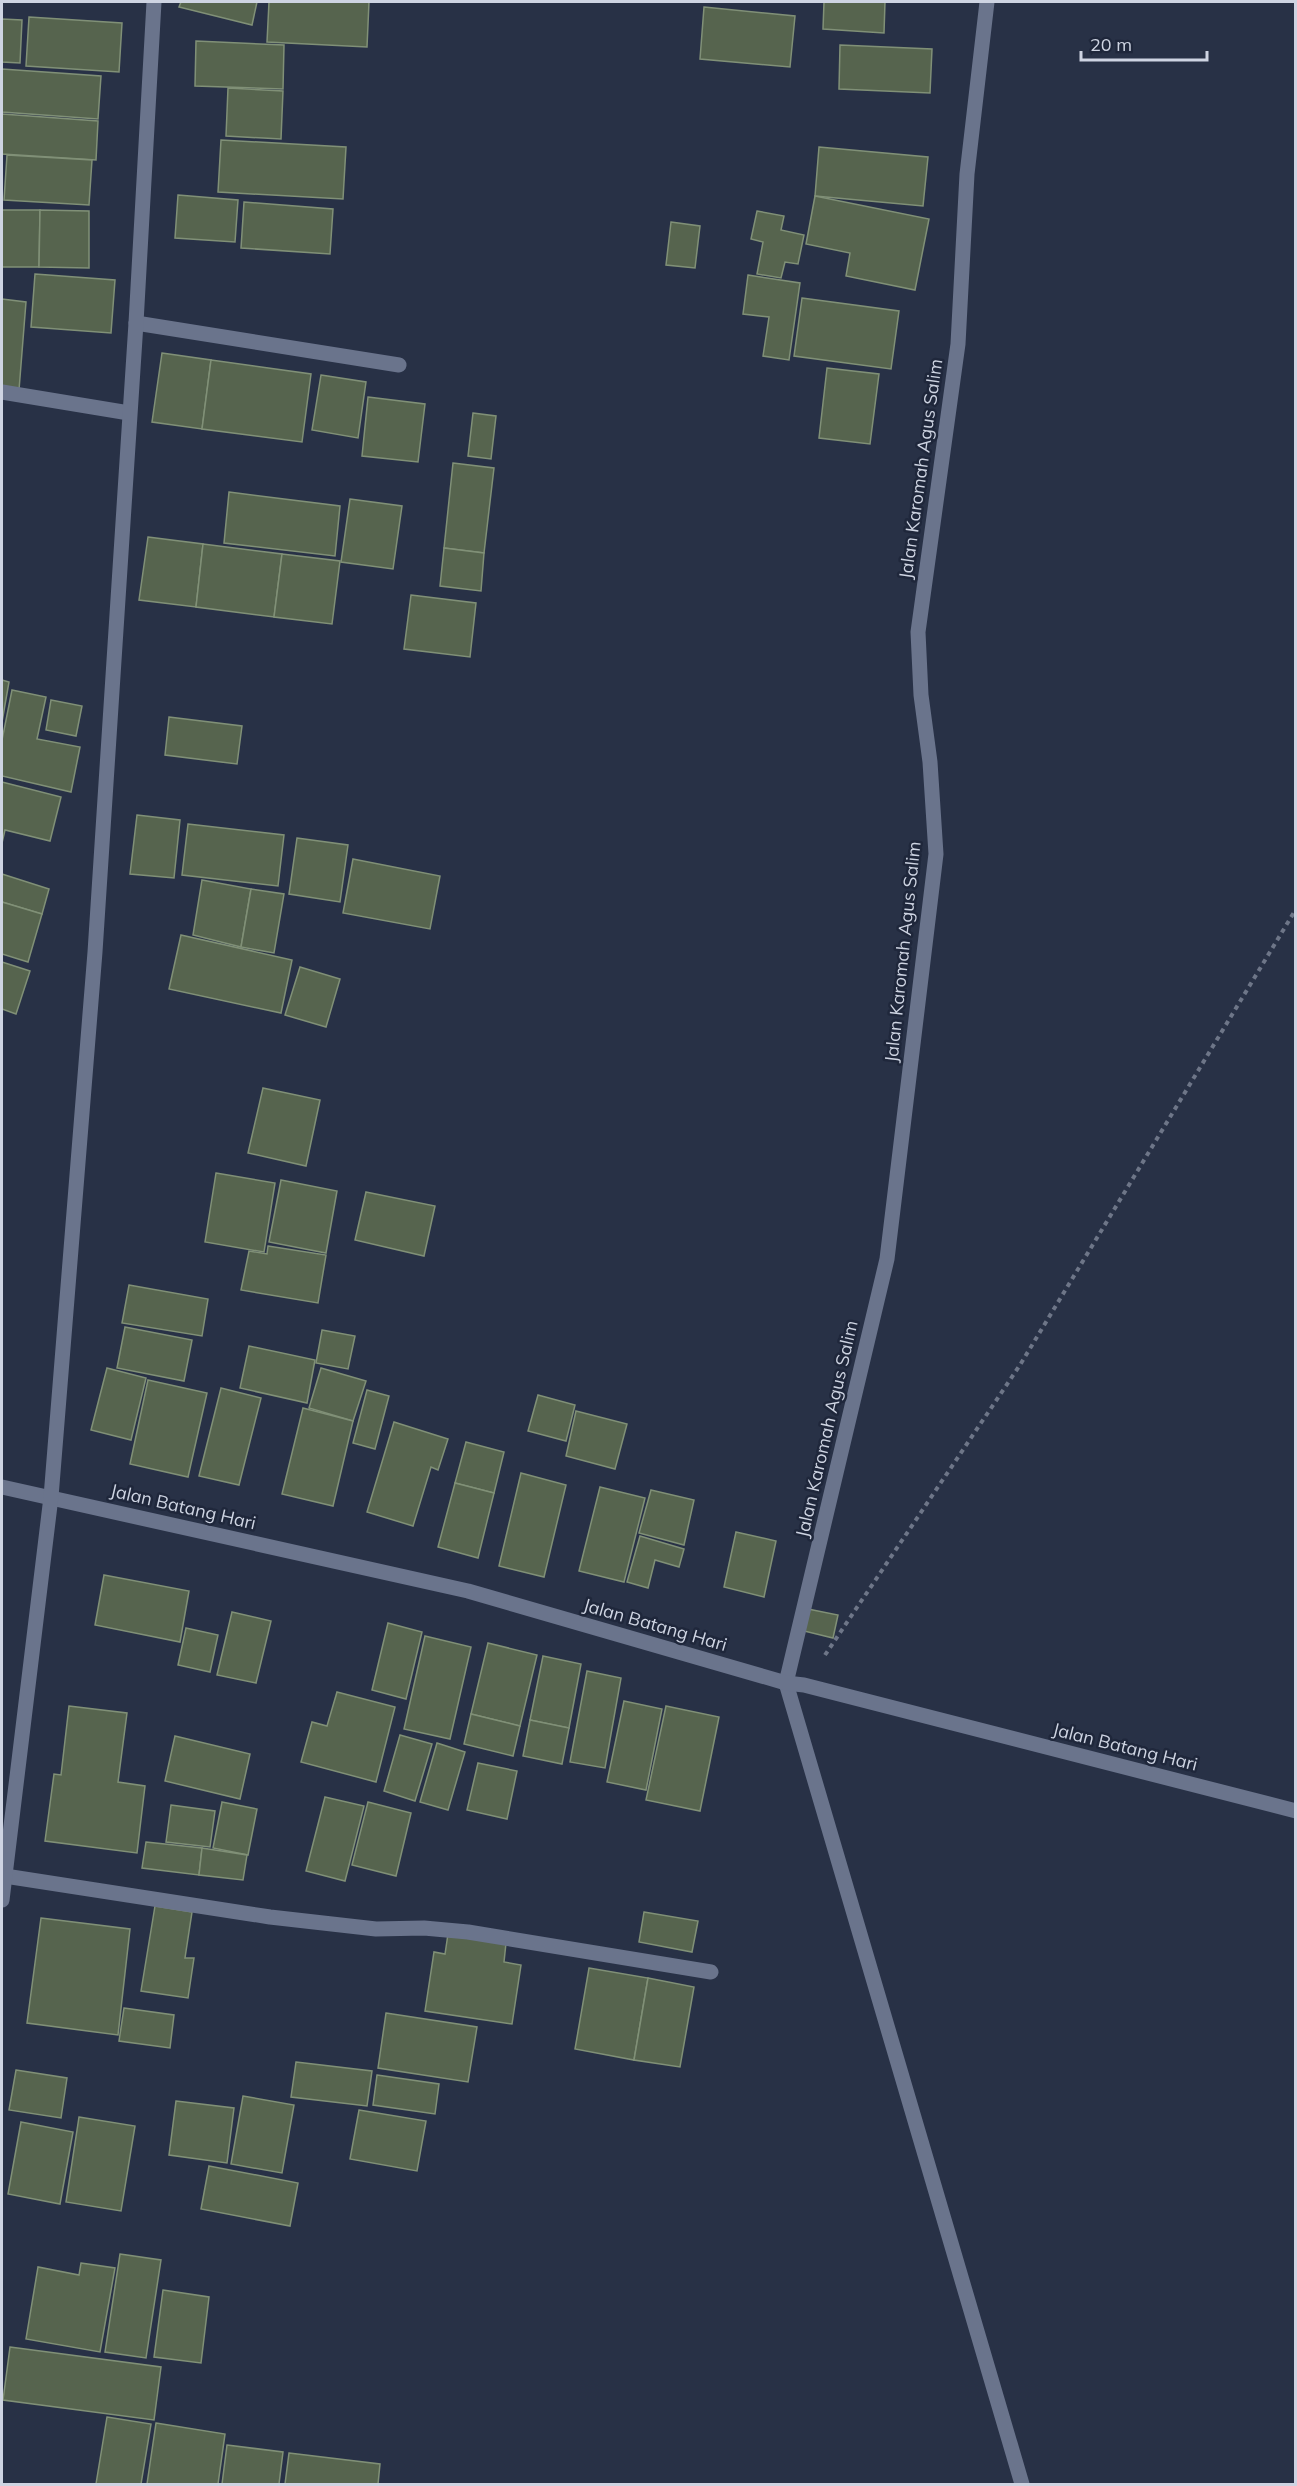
<svg xmlns="http://www.w3.org/2000/svg" width="1297" height="2486" viewBox="0 0 1297 2486" font-family="Mulish,sans-serif">
	<style>
		.building { fill: #56644e; stroke: #809077; stroke-width: 1.5 }
		.lines { fill: none; stroke-linecap: round; stroke-linejoin: round }
		.path { stroke: #6e7688; stroke-width: 4; stroke-dasharray: 4.5 4.5; stroke-linecap: butt }
		.minor { stroke: #6a748c; stroke-width: 15 }
		.labels { text-anchor: middle; stroke-width: 5; stroke-linejoin: round; paint-order: stroke }
		.street-label { font-size: 18px; fill: #ced4e2; stroke: #1f273b }
	</style>
	<rect width="100%" height="100%" fill="#283146"/>
	<g class="building">
		<polygon points="181,2 257,2 252,25 179,7"/>
		<polygon points="269,2 369,2 367,47 267,42"/>
		<polygon points="824,2 885,2 884,33 823,29"/>
		<polygon points="704,7 795,16 790,67 700,59"/>
		<polygon points="29,17 122,23 119,72 26,66"/>
		<polygon points="2,19 22,20 20,63 2,62"/>
		<polygon points="196,41 284,45 283,89 195,86"/>
		<polygon points="840,45 932,49 930,93 839,89"/>
		<polygon points="2,69 101,76 98,119 2,112"/>
		<polygon points="228,88 283,91 281,139 226,136"/>
		<polygon points="2,114 98,121 96,160 2,154"/>
		<polygon points="221,140 346,147 343,199 218,192"/>
		<polygon points="819,147 928,157 923,206 815,196"/>
		<polygon points="7,155 92,160 89,205 4,200"/>
		<polygon points="178,195 238,200 235,242 175,238"/>
		<polygon points="815,196 929,219 915,290 846,276 850,253 806,244"/>
		<polygon points="244,202 333,209 330,254 241,248"/>
		<polygon points="2,210 40,210 39,267 2,267"/>
		<polygon points="40,210 89,211 89,268 39,267"/>
		<polygon points="757,211 784,216 781,230 804,235 798,264 785,262 781,278 757,274 763,242 751,239"/>
		<polygon points="671,222 700,226 695,268 666,265"/>
		<polygon points="35,274 115,280 111,333 31,327"/>
		<polygon points="748,275 800,283 789,360 763,356 769,317 743,314"/>
		<polygon points="802,298 899,311 891,369 794,356"/>
		<polygon points="2,299 26,302 19,390 2,388"/>
		<polygon points="162,353 211,360 202,429 152,422"/>
		<polygon points="211,360 311,374 302,442 202,429"/>
		<polygon points="827,368 879,374 870,444 819,438"/>
		<polygon points="321,375 366,382 358,438 312,430"/>
		<polygon points="368,397 425,404 418,462 362,456"/>
		<polygon points="473,413 496,416 491,459 468,456"/>
		<polygon points="453,463 494,468 484,553 444,548"/>
		<polygon points="229,492 340,506 335,556 224,543"/>
		<polygon points="350,499 402,506 393,569 341,562"/>
		<polygon points="148,537 203,544 196,607 139,600"/>
		<polygon points="203,544 282,554 274,617 196,607"/>
		<polygon points="444,548 484,553 481,591 440,586"/>
		<polygon points="282,554 340,561 332,624 274,617"/>
		<polygon points="411,595 476,603 470,657 404,649"/>
		<polygon points="2,680 9,682 2,722"/>
		<polygon points="12,690 46,697 37,739 80,747 71,792 2,776 2,740"/>
		<polygon points="51,700 82,706 76,736 46,730"/>
		<polygon points="169,717 242,726 237,764 165,755"/>
		<polygon points="2,782 61,797 50,841 5,830 2,843"/>
		<polygon points="137,815 180,820 174,878 130,874"/>
		<polygon points="188,824 284,835 278,886 182,875"/>
		<polygon points="297,838 348,845 340,902 289,894"/>
		<polygon points="353,859 440,876 430,929 343,913"/>
		<polygon points="2,874 49,889 42,914 2,902"/>
		<polygon points="202,880 251,889 241,947 193,935"/>
		<polygon points="251,889 284,894 274,953 241,947"/>
		<polygon points="2,902 42,914 28,962 2,954"/>
		<polygon points="181,935 292,960 281,1013 169,989"/>
		<polygon points="2,962 30,971 16,1014 2,1009"/>
		<polygon points="300,967 340,979 326,1027 285,1015"/>
		<polygon points="263,1088 320,1100 306,1166 248,1153"/>
		<polygon points="216,1173 275,1183 264,1252 205,1242"/>
		<polygon points="281,1180 337,1191 326,1253 269,1242"/>
		<polygon points="366,1192 435,1206 424,1256 355,1240"/>
		<polygon points="268,1246 326,1255 318,1303 241,1290 249,1251 267,1254"/>
		<polygon points="129,1285 208,1299 202,1336 122,1323"/>
		<polygon points="125,1327 192,1340 184,1381 117,1368"/>
		<polygon points="322,1330 355,1336 348,1369 316,1363"/>
		<polygon points="249,1346 315,1360 307,1403 240,1388"/>
		<polygon points="107,1368 146,1378 131,1440 91,1430"/>
		<polygon points="321,1368 366,1381 353,1421 309,1408"/>
		<polygon points="148,1380 207,1393 188,1477 130,1464"/>
		<polygon points="221,1388 261,1398 239,1485 199,1476"/>
		<polygon points="367,1390 389,1396 375,1449 353,1443"/>
		<polygon points="538,1395 575,1405 566,1441 528,1431"/>
		<polygon points="303,1408 353,1421 333,1506 282,1494"/>
		<polygon points="576,1411 627,1424 615,1469 566,1456"/>
		<polygon points="394,1422 448,1439 438,1470 431,1467 413,1526 367,1512"/>
		<polygon points="466,1442 504,1452 494,1493 455,1483"/>
		<polygon points="521,1473 566,1485 544,1577 499,1566"/>
		<polygon points="455,1483 494,1493 478,1558 438,1547"/>
		<polygon points="600,1487 645,1498 624,1582 579,1571"/>
		<polygon points="651,1490 694,1500 684,1545 639,1533"/>
		<polygon points="736,1532 776,1541 764,1597 724,1587"/>
		<polygon points="640,1536 684,1549 679,1567 655,1560 648,1588 627,1582"/>
		<polygon points="104,1575 189,1591 180,1642 95,1625"/>
		<polygon points="808,1609 838,1615 833,1638 804,1631"/>
		<polygon points="232,1612 271,1621 256,1683 217,1675"/>
		<polygon points="388,1623 422,1632 406,1699 372,1690"/>
		<polygon points="186,1628 218,1635 210,1672 178,1665"/>
		<polygon points="425,1636 471,1647 450,1739 404,1729"/>
		<polygon points="488,1643 537,1655 520,1726 471,1714"/>
		<polygon points="543,1656 581,1664 569,1728 530,1720"/>
		<polygon points="587,1671 621,1678 605,1768 570,1762"/>
		<polygon points="337,1692 395,1707 376,1782 301,1762 312,1722 327,1726"/>
		<polygon points="624,1701 662,1709 646,1790 607,1782"/>
		<polygon points="69,1706 127,1713 118,1782 145,1786 137,1853 45,1841 54,1774 61,1775"/>
		<polygon points="666,1706 719,1717 700,1811 646,1800"/>
		<polygon points="471,1714 520,1726 513,1756 464,1744"/>
		<polygon points="530,1720 569,1728 562,1764 523,1756"/>
		<polygon points="400,1735 432,1744 415,1801 384,1791"/>
		<polygon points="175,1736 250,1754 240,1799 165,1781"/>
		<polygon points="437,1743 465,1752 448,1810 420,1802"/>
		<polygon points="478,1763 517,1771 507,1819 467,1810"/>
		<polygon points="325,1797 364,1806 345,1881 306,1871"/>
		<polygon points="222,1802 257,1809 248,1855 213,1848"/>
		<polygon points="368,1802 411,1813 396,1876 352,1865"/>
		<polygon points="171,1805 215,1811 210,1847 166,1842"/>
		<polygon points="146,1842 202,1848 199,1875 142,1868"/>
		<polygon points="202,1848 247,1855 243,1880 199,1875"/>
		<polygon points="155,1906 192,1912 185,1958 194,1958 188,1998 141,1991"/>
		<polygon points="644,1912 698,1921 692,1952 639,1942"/>
		<polygon points="41,1918 130,1929 118,2035 27,2023"/>
		<polygon points="448,1934 506,1943 504,1962 521,1965 512,2024 425,2011 434,1952 445,1954"/>
		<polygon points="589,1968 648,1978 634,2060 575,2049"/>
		<polygon points="648,1978 694,1987 680,2067 634,2060"/>
		<polygon points="124,2008 174,2015 170,2048 119,2041"/>
		<polygon points="386,2013 477,2027 468,2082 378,2068"/>
		<polygon points="296,2062 372,2071 367,2106 291,2097"/>
		<polygon points="16,2070 67,2078 61,2118 9,2110"/>
		<polygon points="377,2075 439,2084 435,2114 373,2105"/>
		<polygon points="243,2096 294,2105 282,2173 231,2164"/>
		<polygon points="176,2101 234,2108 227,2163 169,2155"/>
		<polygon points="359,2110 426,2121 417,2171 350,2159"/>
		<polygon points="79,2117 135,2126 121,2211 66,2202"/>
		<polygon points="21,2122 73,2132 60,2204 8,2194"/>
		<polygon points="209,2166 298,2183 290,2226 201,2209"/>
		<polygon points="120,2254 161,2260 146,2358 105,2352"/>
		<polygon points="81,2263 115,2268 100,2352 26,2339 38,2267 79,2275"/>
		<polygon points="163,2290 209,2297 201,2363 154,2357"/>
		<polygon points="10,2347 161,2367 154,2420 3,2400"/>
		<polygon points="107,2417 151,2424 141,2484 96,2484"/>
		<polygon points="156,2423 225,2434 218,2484 147,2484"/>
		<polygon points="227,2445 283,2452 279,2484 222,2484"/>
		<polygon points="289,2453 380,2464 378,2484 285,2484"/>
	</g>
	<g class="lines">
		<polyline class="path" points="825,1655 1020,1365 1296,909"/>
		<g class="minor">
			<polyline points="987,2 967,174 958,344 918,632 921,695 930,762 936,854 887,1259 786,1683 1022,2484"/>
			<polyline points="136,323 399,365"/>
			<polyline points="2,392 129,413"/>
			<polyline points="2,1487 468,1591 786,1683 804,1685 1296,1811"/>
			<polyline points="5,1876 270,1917 376,1929 424,1928 468,1932 711,1972"/>
			<polyline points="2,1900 51,1497 95,952 136,323 154,2"/>
		</g>
	</g>
	<g class="labels">
		<g class="street-label">
			<text transform="translate(921 469) rotate(-82)" y="6">Jalan Karomah Agus Salim</text>
			<text transform="translate(903 952) rotate(-84)" y="6">Jalan Karomah Agus Salim</text>
			<text transform="translate(827 1429) rotate(-77)" y="6">Jalan Karomah Agus Salim</text>
			<text transform="translate(183 1507) rotate(13)" y="6">Jalan Batang Hari</text>
			<text transform="translate(655 1625) rotate(16)" y="6">Jalan Batang Hari</text>
			<text transform="translate(1125 1747) rotate(14)" y="6">Jalan Batang Hari</text>
		</g>
	</g>
	<rect width="1297" height="2486" fill="none" stroke="#ced4e2" stroke-width="6"/>
	<path d="M1081 51v9h126v-9" fill="none" stroke="#ced4e2" stroke-width="3"/>
	<text x="1090" y="51" font-size="18" fill="#ced4e2" stroke="#1f273b" stroke-width="4.5" paint-order="stroke">20 m</text>
</svg>
